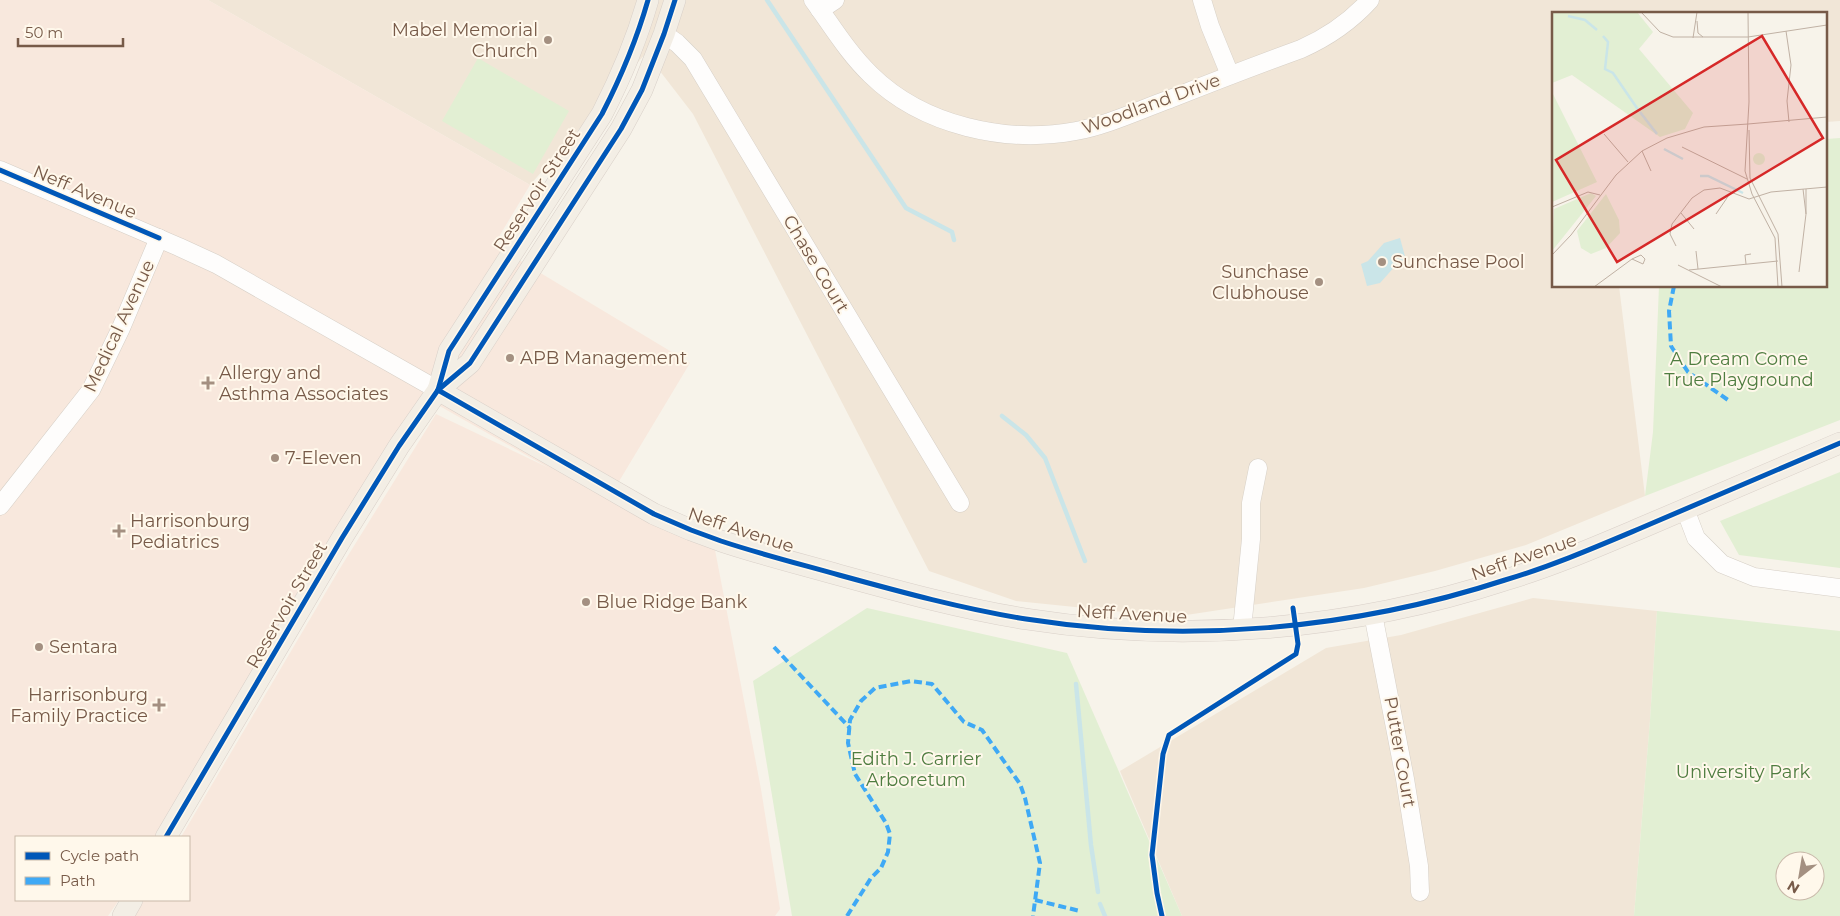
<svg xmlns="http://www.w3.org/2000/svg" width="1840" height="916" viewBox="0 0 1840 916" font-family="Montserrat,sans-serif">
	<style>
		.residential { fill: #f1e6d7 }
		.commercial { fill: #f8e8dd }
		.green { fill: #e2efd3; fill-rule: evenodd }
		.water { fill: #cae5e8 }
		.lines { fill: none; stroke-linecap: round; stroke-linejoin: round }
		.stream { stroke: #cae5e8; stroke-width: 4.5 }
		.minor-casing { stroke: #d6cfc6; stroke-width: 19 }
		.major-casing { stroke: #d9d0c9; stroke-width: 22 }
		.minor { stroke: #fefdfc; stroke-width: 18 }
		.major { stroke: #f3eee5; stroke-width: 21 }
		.quiet { stroke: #3fa9f5; stroke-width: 4; stroke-dasharray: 8 4; stroke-linecap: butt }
		.cycleway-casing { stroke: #fff8eb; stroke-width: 8 }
		.cycleway { stroke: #0057b8; stroke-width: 5 }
		.poi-dot { fill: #a49081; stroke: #fff8eb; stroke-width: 2 }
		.labels { text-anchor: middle; stroke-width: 4; stroke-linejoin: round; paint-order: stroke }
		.poi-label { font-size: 18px; fill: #775a48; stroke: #fff8eb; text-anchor: start }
		.street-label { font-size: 18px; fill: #775a48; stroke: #fff8eb }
		.park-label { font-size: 18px; fill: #4f7d40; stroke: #fff8eb }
		.inset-river { fill: none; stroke: #cae5e8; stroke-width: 2.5 }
		.inset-road { fill: none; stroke: #c0b1a4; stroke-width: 1 }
		.view { fill: #d62828; fill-opacity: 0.15; stroke: #d62828; stroke-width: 2.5 }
		.inset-edge { fill: none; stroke: #775a48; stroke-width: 2.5 }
	</style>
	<rect width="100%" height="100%" fill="#f7f3ea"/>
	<g class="residential">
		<polygon points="208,0 1840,0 1840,121 1826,122 1826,14 1554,14 1554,286 1619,286 1645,496 1526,545 1435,571 1364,588 1173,617 1016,601 929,571 693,114 646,53 530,185"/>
		<polygon points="1533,598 1657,611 1650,720 1634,916 1182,916 1120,771 1326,648 1401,635"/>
	</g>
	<polygon class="commercial" points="0,0 208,0 530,185 494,245 690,363 609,498 715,550 761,789 780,909 775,916 134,916 144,900 189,900 189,837 181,837 339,570 436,414 549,468 436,404 159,837 16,837 16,900 119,900 108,916 0,916"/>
	<g class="green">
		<polygon points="478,58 569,111 533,174 442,121"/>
		<polygon points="1840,138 1840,420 1645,496 1653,432 1659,286 1826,286 1826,139"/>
		<polygon points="1840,472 1840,568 1739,555 1720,521"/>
		<polygon points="867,608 1067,653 1182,916 792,916 753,681"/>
		<path d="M1657,611L1840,631V916H1634L1650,720ZM1785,861H1815V891H1785Z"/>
	</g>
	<polygon class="water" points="1400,238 1406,260 1397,264 1380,283 1367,286 1361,264 1368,261 1384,243"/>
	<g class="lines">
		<g class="stream">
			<polyline points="767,0 906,208 952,232 954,240"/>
			<polyline points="1002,416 1026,435 1045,458 1085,561"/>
			<polyline points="1076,684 1091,845 1098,892"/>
			<polyline points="1100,904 1105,916"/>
		</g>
		<defs>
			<g id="minor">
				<path d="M813,0C832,26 848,53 871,75C923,126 1006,144 1076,131C1108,125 1139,110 1170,99C1213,82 1257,65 1301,49C1328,37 1350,22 1370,0"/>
				<polyline points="1202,0 1210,26 1230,75"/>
				<polyline points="820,10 835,0"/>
				<polyline points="664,34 677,43 693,59 960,503"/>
				<polyline points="0,170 179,247 216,264 438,390"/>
				<polyline points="0,506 91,390 121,328 159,238"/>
				<polyline points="1685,509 1696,538 1722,564 1754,577 1840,588"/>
				<polyline points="1373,614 1405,779 1419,866 1420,892"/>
				<polyline points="1242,629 1251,539 1251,503 1258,468"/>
			</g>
			<g id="major">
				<path d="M438,390L654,514L691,530L721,541C760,554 800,564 839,575C901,592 963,609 1026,619C1186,644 1352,630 1505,580C1552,566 1596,547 1641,528C1708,500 1774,471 1840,443"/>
				<path d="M438,390L449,351L602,114C622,75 636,42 648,0"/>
				<polyline points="166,837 342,538 399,446 438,390 470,363 621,129 642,90 664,34 675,0"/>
				<polyline points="123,916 132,900"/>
			</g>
		</defs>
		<use href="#minor" class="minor-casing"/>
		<use href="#major" class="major-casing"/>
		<use href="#minor" class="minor"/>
		<use href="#major" class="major"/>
		<g class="quiet">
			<polyline points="1674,286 1669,311 1671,346 1688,372 1728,400"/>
			<polyline points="774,647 850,728"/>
			<polyline points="1035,900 1080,911"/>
			<polyline points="847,916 871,878 881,868 888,852 890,834 886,823 855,774 848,743 850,720 861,701 875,688 911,681 932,684 964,722 982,730 1020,784 1025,798 1040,863 1033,916"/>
		</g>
		<defs>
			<g id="cycleway">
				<polyline points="0,170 159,238"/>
				<path d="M438,390L654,514L691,530L721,541C760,554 800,564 839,575C901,592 963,609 1026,619C1186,644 1352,630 1505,580C1552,566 1596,547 1641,528C1708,500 1774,471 1840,443"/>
				<path d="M438,390L449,351L602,114C622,75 636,42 648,0"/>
				<polyline points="166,837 342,538 399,446 438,390 470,363 621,129 642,90 664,34 675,0"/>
				<polyline points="1162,916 1157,893 1152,855 1163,754 1169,735 1296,654 1298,644 1293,608"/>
			</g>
		</defs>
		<use href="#cycleway" class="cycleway-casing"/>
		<use href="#cycleway" class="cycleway"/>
	</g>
	<g class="poi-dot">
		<circle cx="548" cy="40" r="5"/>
		<circle cx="1382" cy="262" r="5"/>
		<circle cx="1319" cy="282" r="5"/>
		<circle cx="510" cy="358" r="5"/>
		<path d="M205.5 375.5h5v5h5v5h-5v5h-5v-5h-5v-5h5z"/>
		<circle cx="275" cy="458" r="5"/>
		<path d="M116.5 523.5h5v5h5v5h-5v5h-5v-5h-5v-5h5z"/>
		<circle cx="586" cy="602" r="5"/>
		<circle cx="39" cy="647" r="5"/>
		<path d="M156.5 697.5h5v5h5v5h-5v5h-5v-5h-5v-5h5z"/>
	</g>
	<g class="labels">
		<g class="poi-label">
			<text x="538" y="36" text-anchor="end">Mabel Memorial<tspan x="538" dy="21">Church</tspan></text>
			<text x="1392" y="268">Sunchase Pool</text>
			<text x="1309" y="278" text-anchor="end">Sunchase<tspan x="1309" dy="21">Clubhouse</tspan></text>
			<text x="520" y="364">APB Management</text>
			<text x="219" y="379">Allergy and<tspan x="219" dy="21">Asthma Associates</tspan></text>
			<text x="285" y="464">7-Eleven</text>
			<text x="130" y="527">Harrisonburg<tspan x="130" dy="21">Pediatrics</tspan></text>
			<text x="596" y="608">Blue Ridge Bank</text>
			<text x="49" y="653">Sentara</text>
			<text x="148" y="701" text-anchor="end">Harrisonburg<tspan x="148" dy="21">Family Practice</tspan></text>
		</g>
		<g class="street-label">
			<text transform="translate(1151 104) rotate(-20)" y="6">Woodland Drive</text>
			<text transform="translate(537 190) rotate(-57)" y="6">Reservoir Street</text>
			<text transform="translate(85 192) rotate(23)" y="6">Neff Avenue</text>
			<text transform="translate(816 264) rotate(59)" y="6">Chase Court</text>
			<text transform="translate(119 326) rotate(-65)" y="6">Medical Avenue</text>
			<text transform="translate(741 530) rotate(18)" y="6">Neff Avenue</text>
			<text transform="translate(1524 557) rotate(-19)" y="6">Neff Avenue</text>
			<text transform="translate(287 605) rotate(-60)" y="6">Reservoir Street</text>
			<text transform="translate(1132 614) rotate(3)" y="6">Neff Avenue</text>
			<text transform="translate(1400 752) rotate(80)" y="6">Putter Court</text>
		</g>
		<g class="park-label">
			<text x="1739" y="365">A Dream Come<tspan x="1739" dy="21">True Playground</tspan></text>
			<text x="916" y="765">Edith J. Carrier<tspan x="916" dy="21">Arboretum</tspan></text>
			<text x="1743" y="778">University Park</text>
		</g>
	</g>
	<g transform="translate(1552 12)">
		<rect width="275" height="275" fill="#f7f3ea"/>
		<path d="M85,0L101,20L87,37L141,101L133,117L108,125L20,63L0,71V1ZM0,80L45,170L0,190ZM201 147a6 6 0 1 1 12 0a6 6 0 1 1-12 0ZM39,181L44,184L0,239L2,197ZM54,182L67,208L68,221L54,236L39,242L29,236L25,219Z" fill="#e2efd3"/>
		<path class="inset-river" d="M16,4L33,8L45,18M51,24L56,30L53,57L61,61L87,99M88,100L105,122M112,137L131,147M148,164H156L191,181"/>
		<path class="inset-road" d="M89,0L108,20L121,25H196M196,0L197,90L193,159L200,182L223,226L226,275M145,9L146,21L151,25M234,19L239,53L235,89L237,110M196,25L275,13M141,26L145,0M196,112L275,105M197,118L198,166L226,222L230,275M52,122L76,150M130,135L195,167M90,139L99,159M251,177L254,202V177M0,195L36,180L48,183M129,201L142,217M164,202L179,180M124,234L118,222L120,212L140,186L152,178L168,176L197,187L219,180L275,175M144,239L146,257M0,243L19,223L64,163L90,139L115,126L152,115L196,112M89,243L93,247L91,252L80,247ZM194,252L193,243L199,242M126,253L170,275M137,258L226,249M247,260L254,202M42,275L80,247"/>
		<path class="view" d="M210,24L271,126L65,250L4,148Z"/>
		<rect width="275" height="275" class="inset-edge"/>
	</g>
	<rect x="15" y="836" width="175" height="65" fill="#fff8eb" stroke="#c9b9aa"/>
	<rect x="25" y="852" width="25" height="8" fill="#0057b8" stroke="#c9b9aa"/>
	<text x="60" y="861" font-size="15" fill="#775a48">Cycle path</text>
	<rect x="25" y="877" width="25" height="8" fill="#3fa9f5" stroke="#c9b9aa"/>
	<text x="60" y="886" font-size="15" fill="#775a48">Path</text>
	<g transform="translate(1800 876) rotate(211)"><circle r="24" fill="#fff8eb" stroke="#c9b9aa"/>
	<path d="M0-4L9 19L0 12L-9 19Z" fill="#a49081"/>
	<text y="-8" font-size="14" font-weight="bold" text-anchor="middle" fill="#775a48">N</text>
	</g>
	<path d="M18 38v8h105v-8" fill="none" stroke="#775a48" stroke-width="2.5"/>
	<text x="25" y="38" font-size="15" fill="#775a48" stroke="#fff8eb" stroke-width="4" paint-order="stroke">50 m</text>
</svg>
